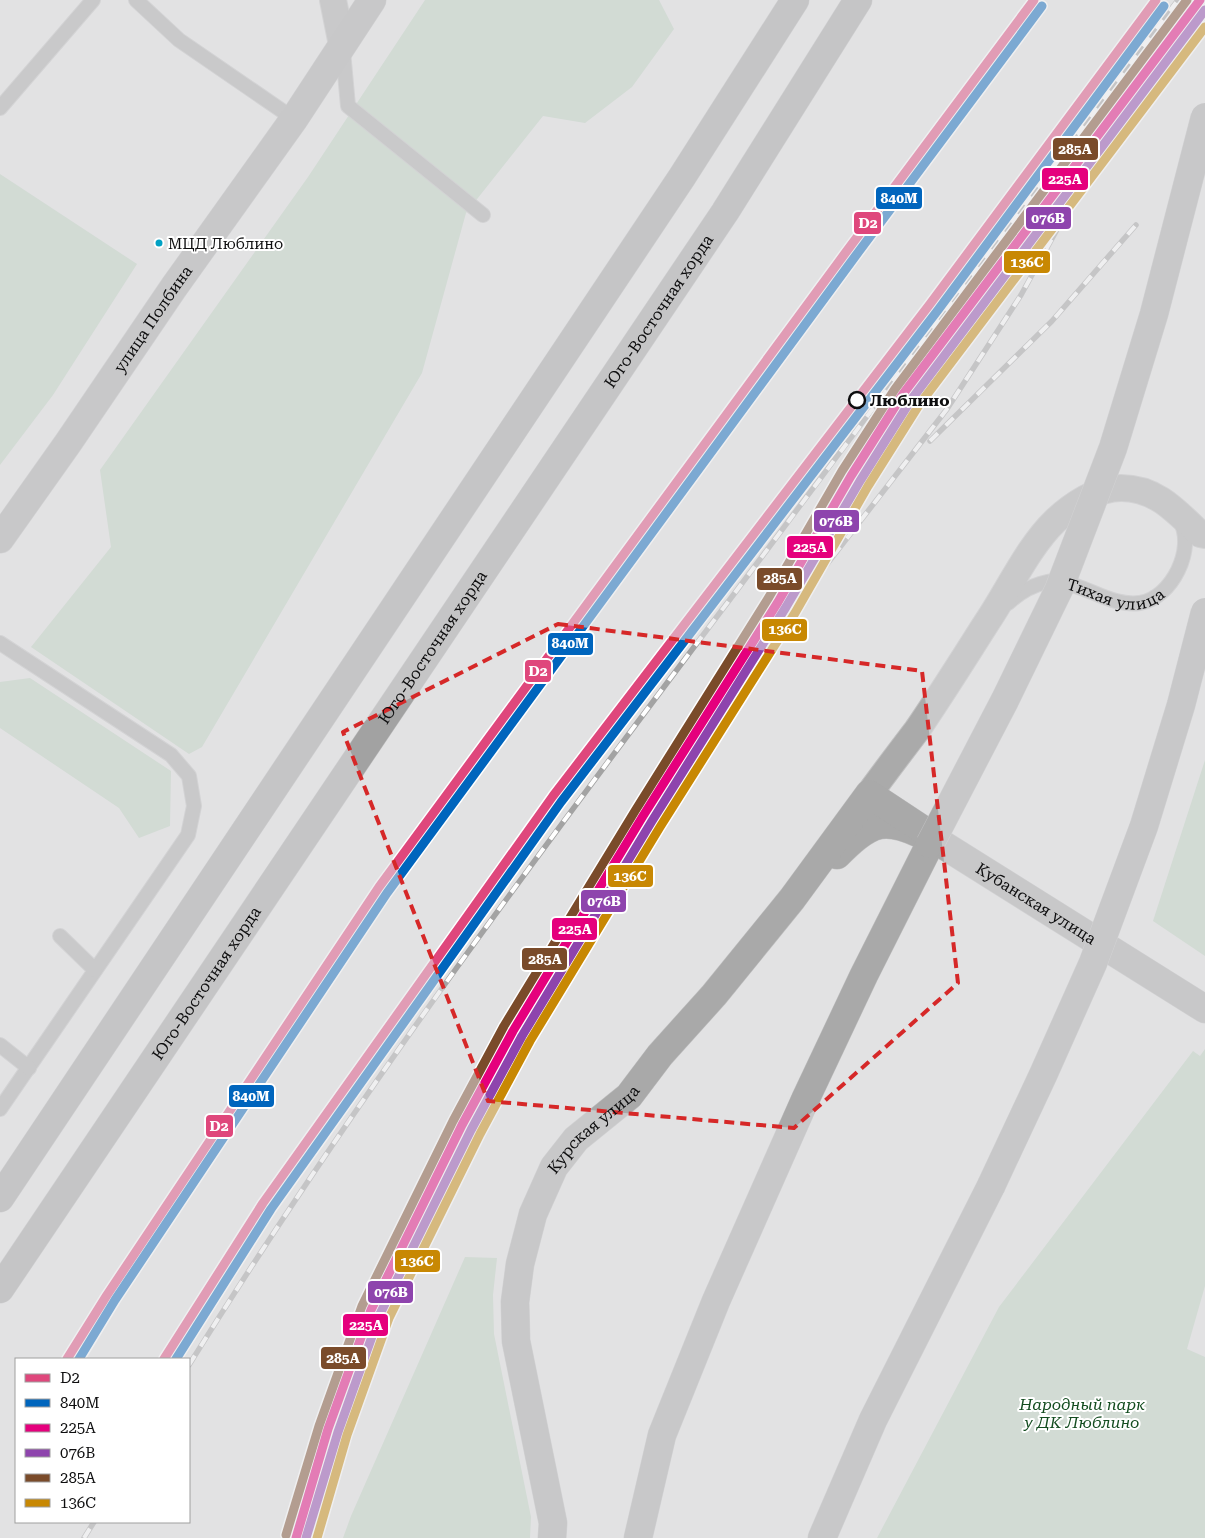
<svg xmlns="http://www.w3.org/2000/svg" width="1205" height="1538" viewBox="0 0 1205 1538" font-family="'Roboto Serif',serif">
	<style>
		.green { fill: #bfd2c1 }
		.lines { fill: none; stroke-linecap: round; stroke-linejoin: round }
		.service-casing { stroke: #c0c0c1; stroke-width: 16 }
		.minor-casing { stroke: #c0c0c1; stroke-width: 28 }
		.secondary-casing { stroke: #c0c0c1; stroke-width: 29 }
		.primary-casing { stroke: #c0c0c1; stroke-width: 29 }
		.service { stroke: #aaa; stroke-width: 14 }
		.minor { stroke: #aaa; stroke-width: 26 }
		.secondary { stroke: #a9a9a9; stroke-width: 28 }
		.primary { stroke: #a2a2a2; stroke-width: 28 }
		.rail-casing { stroke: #a3a3a3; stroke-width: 5.5 }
		.rail { stroke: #fff; stroke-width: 4; stroke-dasharray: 11; stroke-linecap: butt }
		.secondary-bridge-casing { stroke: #c0c0c1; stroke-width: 29; stroke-linecap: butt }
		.secondary-bridge { stroke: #a9a9a9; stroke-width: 28 }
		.rail-1-casing { stroke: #fff; stroke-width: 12 }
		.rail-2-casing { stroke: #fff; stroke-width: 12 }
		.rail-3-casing { stroke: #fff; stroke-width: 12 }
		.rail-4-casing { stroke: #fff; stroke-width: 12 }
		.rail-5-casing { stroke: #fff; stroke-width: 12 }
		.rail-6-casing { stroke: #fff; stroke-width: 12 }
		.rail-1 { stroke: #df477c; stroke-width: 9 }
		.rail-2 { stroke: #0065bd; stroke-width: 9 }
		.rail-3 { stroke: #e5007d; stroke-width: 9 }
		.rail-4 { stroke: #8e44ad; stroke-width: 9 }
		.rail-5 { stroke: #7a4b2a; stroke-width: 9 }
		.rail-6 { stroke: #c88803; stroke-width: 9 }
		.marked { fill: none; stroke: #d62828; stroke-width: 4; stroke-dasharray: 10 6; stroke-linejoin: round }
		.bus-dot { fill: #01a1c4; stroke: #fff; stroke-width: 2 }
		.stop-dot { fill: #fff; stroke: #0e0e0f; stroke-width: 2.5 }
		.labels { text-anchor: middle; stroke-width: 4; stroke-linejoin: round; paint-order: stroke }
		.bus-label { font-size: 15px; fill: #0e0e0f; stroke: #fff; text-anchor: start }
		.street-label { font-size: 16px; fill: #0e0e0f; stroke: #fff }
		.stop-label { font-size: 16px; font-weight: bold; fill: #0e0e0f; stroke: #fff; text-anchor: start }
		.park-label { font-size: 16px; font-style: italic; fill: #134c1f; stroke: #fff }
		.line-badge { stroke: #fff; stroke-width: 2 }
		.badge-label { font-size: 14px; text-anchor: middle; font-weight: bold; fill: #fff }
	</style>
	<rect width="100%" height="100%" fill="#e2e2e3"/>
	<g class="green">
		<polygon points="425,0 659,0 674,29 632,87 585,123 543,116 466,213 422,373 202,747 189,754 31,647 111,547 100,470 308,177"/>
		<polygon points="0,174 137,264 53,395 0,465"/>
		<polygon points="30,678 171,771 170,826 139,838 119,808 0,728 0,682"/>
		<polygon points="1205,760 1205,956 1153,921"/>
		<polygon points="1205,1049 1205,1286 1187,1349 1205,1357 1205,1538 877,1538 999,1307 1193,1051 1200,1056"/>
		<polygon points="465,1257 497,1258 493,1295 494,1334 531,1517 530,1538 343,1538 351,1516"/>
	</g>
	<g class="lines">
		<defs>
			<g id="service">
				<polyline points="136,0 179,40 294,119"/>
				<polyline points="343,51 348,106 483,215"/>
				<polyline points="0,108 93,0"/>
				<path id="s1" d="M1008,603C1019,593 1032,585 1047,582C1051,581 1055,582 1059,582C1087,585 1111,607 1140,603C1172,598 1196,548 1180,521"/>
				<polyline points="0,643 171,755 189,776 194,806 188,835 0,1109"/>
				<polyline points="60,936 95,970"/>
				<polyline points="0,1045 29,1068"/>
			</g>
			<g id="minor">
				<polyline points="333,0 342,45"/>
				<path d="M869,794C885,772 901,751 917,730C941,695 964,658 987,622C1008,591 1028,547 1055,521C1072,505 1097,488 1121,488C1156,488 1176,511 1200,534L1205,535"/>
			</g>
			<g id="secondary">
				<path id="s2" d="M0,539L68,443L174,287L294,119L372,0"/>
				<path d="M837,855C848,844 864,828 880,825C892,823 907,828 918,833"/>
				<path id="s3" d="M552,1538L553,1523L516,1341L515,1302L520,1264L533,1214L554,1167L576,1139L629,1096L660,1055L714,995L792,899L869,794L925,831L937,841L1205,1009"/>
				<polyline points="638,1538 662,1435 716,1301 805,1100 864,975 930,844"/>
				<polyline points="822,1538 873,1420 991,1186"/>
			</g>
			<g id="primary">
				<polyline points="0,1198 682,177 795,0"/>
				<path id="s4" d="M0,1289L725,212L858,0"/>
			</g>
		</defs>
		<use href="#service" class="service-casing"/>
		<use href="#minor" class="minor-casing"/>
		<use href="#secondary" class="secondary-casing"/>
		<use href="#primary" class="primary-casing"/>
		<use href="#service" class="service"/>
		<use href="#minor" class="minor"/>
		<use href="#secondary" class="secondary"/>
		<use href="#primary" class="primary"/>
		<defs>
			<g id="rail">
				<polyline points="930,441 1052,321 1136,225"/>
				<path d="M189,1365C356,1096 546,843 737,590C884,394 1031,197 1178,0"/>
				<polyline points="84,1538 94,1522"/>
				<polyline points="298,1538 338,1435 387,1317 475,1134 526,1039 582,953 767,652 810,586 947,409 1021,295 1115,124 1175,34"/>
				<polyline points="319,1538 365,1386"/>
			</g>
		</defs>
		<use href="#rail" class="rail-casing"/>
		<use href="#rail" class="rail"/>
		<defs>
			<g id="secondary-bridge">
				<polyline points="930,844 1005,700 1059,589 1113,448 1154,314 1205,117"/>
				<polyline points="991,1186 1043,1075 1093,963 1144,826 1181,705 1205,612"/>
			</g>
		</defs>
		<use href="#secondary-bridge" class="secondary-bridge-casing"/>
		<use href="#secondary-bridge" class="secondary-bridge"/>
		<defs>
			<g id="rail-1">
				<polyline points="67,1359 107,1295 379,887 846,252 1034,0"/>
				<polyline points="164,1359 263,1203 553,796 930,304 1156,0"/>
			</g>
			<g id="rail-2">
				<polyline points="79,1359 115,1300 387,893 854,258 1042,6"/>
				<polyline points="176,1359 271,1209 561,802 938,310 1164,6"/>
			</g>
			<polyline id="rail-3" points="296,1538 328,1429 371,1310 462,1125 513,1031 643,816 778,602 851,476 903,394 1200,0"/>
			<polyline id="rail-4" points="306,1538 338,1432 380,1314 471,1130 522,1036 652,821 786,607 860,481 911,400 1205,10"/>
			<polyline id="rail-5" points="286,1535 319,1426 362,1306 453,1121 504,1026 635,811 769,597 842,471 895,389 1187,0"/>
			<polyline id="rail-6" points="317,1538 347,1435 389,1318 480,1134 530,1041 660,827 795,613 868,486 919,405 1205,27"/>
		</defs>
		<use href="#rail-1" class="rail-1-casing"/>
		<use href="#rail-2" class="rail-2-casing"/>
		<use href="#rail-3" class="rail-3-casing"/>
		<use href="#rail-4" class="rail-4-casing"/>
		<use href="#rail-5" class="rail-5-casing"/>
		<use href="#rail-6" class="rail-6-casing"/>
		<use href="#rail-1" class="rail-1"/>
		<use href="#rail-2" class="rail-2"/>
		<use href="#rail-3" class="rail-3"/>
		<use href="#rail-4" class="rail-4"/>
		<use href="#rail-5" class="rail-5"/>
		<use href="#rail-6" class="rail-6"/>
	</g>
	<path d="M0 0H1205V1538H0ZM558,624L922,671L958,983L794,1128L488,1101L343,732Z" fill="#e2e2e3" fill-opacity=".55" fill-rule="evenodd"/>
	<path class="marked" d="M558,624L922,671L958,983L794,1128L488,1101L343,732Z"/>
	<circle class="bus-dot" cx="159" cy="243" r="4.5"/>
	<circle class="stop-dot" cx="857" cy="400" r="8"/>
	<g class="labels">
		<g class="bus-label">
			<text x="168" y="249">МЦД Люблино</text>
		</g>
		<g class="street-label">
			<text dy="6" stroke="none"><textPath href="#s4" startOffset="1179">Юго-Восточная хорда</textPath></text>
			<text dy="6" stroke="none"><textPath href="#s2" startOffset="268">улица Полбина</textPath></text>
			<text dy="6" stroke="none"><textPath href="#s1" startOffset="116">Тихая улица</textPath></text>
			<text dy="6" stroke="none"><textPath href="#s4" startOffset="774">Юго-Восточная хорда</textPath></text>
			<text dy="6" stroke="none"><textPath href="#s3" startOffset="1071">Кубанская улица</textPath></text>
			<text dy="6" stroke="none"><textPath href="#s4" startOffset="369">Юго-Восточная хорда</textPath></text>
			<text dy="6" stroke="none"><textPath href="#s3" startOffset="436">Курская улица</textPath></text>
		</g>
		<g class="stop-label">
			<text x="870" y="406">Люблино</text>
		</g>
		<g class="park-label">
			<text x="1082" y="1410">Народный парк<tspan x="1082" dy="18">у ДК Люблино</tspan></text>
		</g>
	</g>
	<g class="line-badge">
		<rect x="1052" y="137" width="47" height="24" rx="5" fill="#7a4b2a"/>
		<rect x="1041" y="167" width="48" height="24" rx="5" fill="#e5007d"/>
		<rect x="875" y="186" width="48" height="24" rx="5" fill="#0065bd"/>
		<rect x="1025" y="206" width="47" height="24" rx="5" fill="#8e44ad"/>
		<rect x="853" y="211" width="29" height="24" rx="5" fill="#df477c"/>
		<rect x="1003" y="250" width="48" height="24" rx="5" fill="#c88803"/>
		<rect x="813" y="509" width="47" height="24" rx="5" fill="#8e44ad"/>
		<rect x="786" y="535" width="48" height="24" rx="5" fill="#e5007d"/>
		<rect x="756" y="567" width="47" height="24" rx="5" fill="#7a4b2a"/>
		<rect x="761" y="618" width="47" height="24" rx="5" fill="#c88803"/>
		<rect x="547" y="632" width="47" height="24" rx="5" fill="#0065bd"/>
		<rect x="524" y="659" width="28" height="24" rx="5" fill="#df477c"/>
		<rect x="607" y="864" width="47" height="24" rx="5" fill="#c88803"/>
		<rect x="580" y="889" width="47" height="24" rx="5" fill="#8e44ad"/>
		<rect x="551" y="917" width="47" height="24" rx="5" fill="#e5007d"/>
		<rect x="521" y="947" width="47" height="24" rx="5" fill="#7a4b2a"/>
		<rect x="228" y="1084" width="47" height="24" rx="5" fill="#0065bd"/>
		<rect x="205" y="1114" width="29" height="24" rx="5" fill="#df477c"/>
		<rect x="394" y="1249" width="47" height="24" rx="5" fill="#c88803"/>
		<rect x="367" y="1280" width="47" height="24" rx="5" fill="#8e44ad"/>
		<rect x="342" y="1313" width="47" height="24" rx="5" fill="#e5007d"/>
		<rect x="320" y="1346" width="47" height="24" rx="5" fill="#7a4b2a"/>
	</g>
	<g class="badge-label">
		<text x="1075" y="154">285А</text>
		<text x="1065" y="184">225А</text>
		<text x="899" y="203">840М</text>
		<text x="1048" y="223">076В</text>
		<text x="868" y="228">D2</text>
		<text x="1027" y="267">136С</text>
		<text x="836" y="526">076В</text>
		<text x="810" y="552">225А</text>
		<text x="780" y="583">285А</text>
		<text x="785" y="634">136С</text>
		<text x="570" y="648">840М</text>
		<text x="538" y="676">D2</text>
		<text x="630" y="881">136С</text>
		<text x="604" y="906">076В</text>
		<text x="575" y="934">225А</text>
		<text x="545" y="964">285А</text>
		<text x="251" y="1101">840М</text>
		<text x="219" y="1131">D2</text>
		<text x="417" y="1266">136С</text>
		<text x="391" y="1297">076В</text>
		<text x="366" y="1330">225А</text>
		<text x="343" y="1363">285А</text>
	</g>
	<rect x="15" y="1358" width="175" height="165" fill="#ffffff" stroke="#9f9f9f"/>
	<rect x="25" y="1374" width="25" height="8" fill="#df477c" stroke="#9f9f9f"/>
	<text x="60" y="1383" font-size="15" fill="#0e0e0f">D2</text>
	<rect x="25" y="1399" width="25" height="8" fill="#0065bd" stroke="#9f9f9f"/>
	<text x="60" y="1408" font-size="15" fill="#0e0e0f">840М</text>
	<rect x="25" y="1424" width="25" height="8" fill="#e5007d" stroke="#9f9f9f"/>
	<text x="60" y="1433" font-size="15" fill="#0e0e0f">225А</text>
	<rect x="25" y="1449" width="25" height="8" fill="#8e44ad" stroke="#9f9f9f"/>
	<text x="60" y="1458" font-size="15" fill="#0e0e0f">076В</text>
	<rect x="25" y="1474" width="25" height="8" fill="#7a4b2a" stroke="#9f9f9f"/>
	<text x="60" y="1483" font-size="15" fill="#0e0e0f">285А</text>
	<rect x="25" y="1499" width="25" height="8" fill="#c88803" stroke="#9f9f9f"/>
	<text x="60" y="1508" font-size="15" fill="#0e0e0f">136С</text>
</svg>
